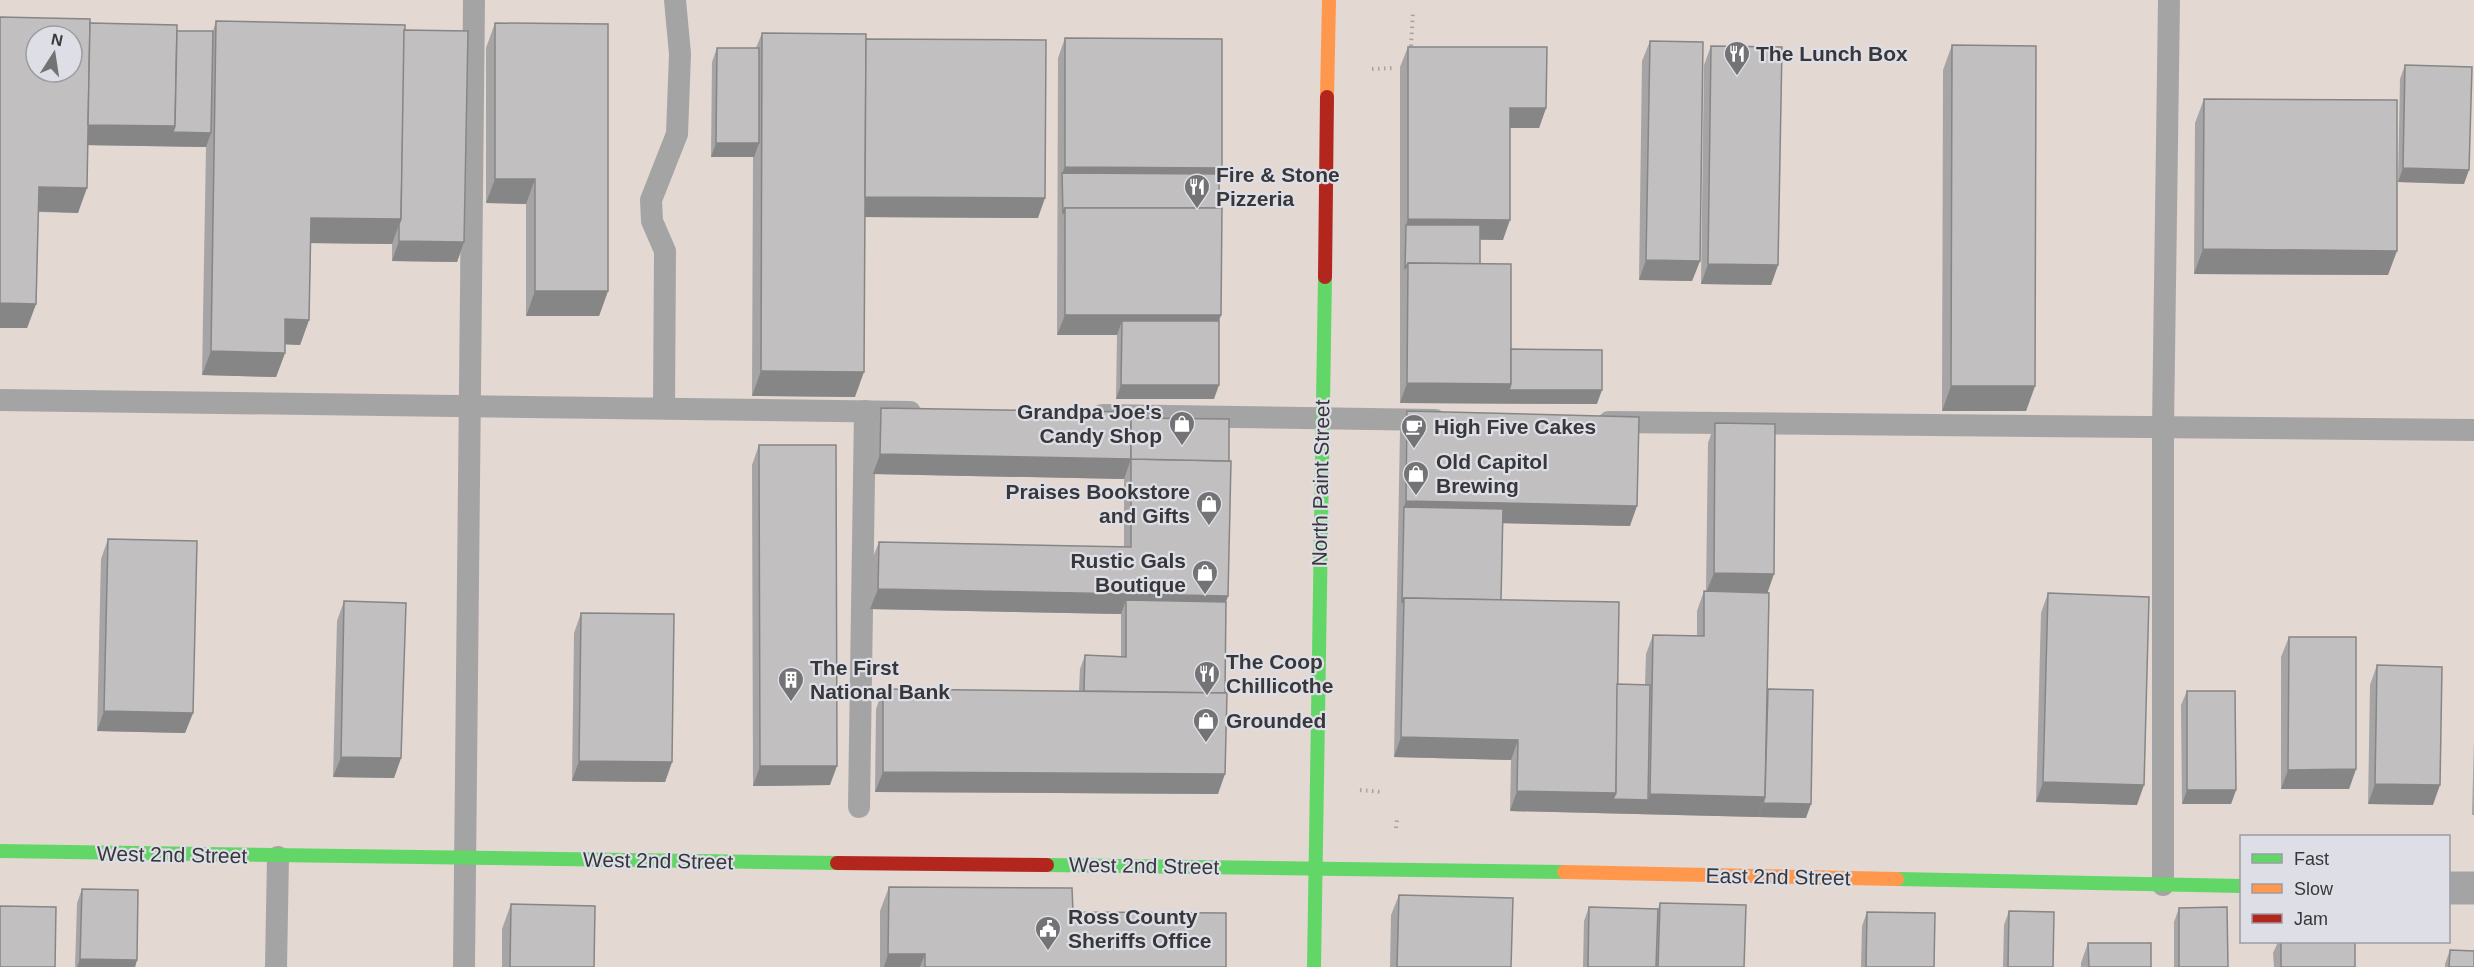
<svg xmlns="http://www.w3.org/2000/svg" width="2474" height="967" viewBox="0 0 2474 967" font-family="Arial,sans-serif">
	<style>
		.commercial { fill: #e3d8d2; fill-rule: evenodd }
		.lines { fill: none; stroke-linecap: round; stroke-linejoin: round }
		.path { stroke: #a4a4a6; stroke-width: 4; stroke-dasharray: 1.5 4.5; stroke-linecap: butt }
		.lane { stroke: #a5a4a5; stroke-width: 22 }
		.street { stroke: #a5a4a5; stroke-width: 33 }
		.fast { stroke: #63d668; stroke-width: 14 }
		.slow { stroke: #ff974d; stroke-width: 14 }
		.jam { stroke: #b3261e; stroke-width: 14 }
		.wall { fill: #a6a4a5 }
		.shaded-wall { fill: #878686 }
		.building { fill: #c1bfc0; stroke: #878686; stroke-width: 1.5; fill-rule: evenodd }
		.labels { text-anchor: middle; stroke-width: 4.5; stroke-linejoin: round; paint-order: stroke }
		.poi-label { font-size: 21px; font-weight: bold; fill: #38383b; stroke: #dedee6; text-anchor: start }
		.street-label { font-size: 21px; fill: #38383b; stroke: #dedee6 }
	</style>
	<rect width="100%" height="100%" fill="#e0e0e4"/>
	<path class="commercial" d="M0,0H2474V967H0ZM36,36H72V72H36ZM2242,836H2448V942H2242Z"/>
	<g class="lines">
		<g class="path">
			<polyline points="1411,46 1413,12"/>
			<polyline points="1372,69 1393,68"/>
			<polyline points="1360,790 1382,792"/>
			<polyline points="1396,828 1397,820"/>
		</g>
		<g class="lane">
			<polyline points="0,400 910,412"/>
			<polyline points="664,408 665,251 652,221 651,200 677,134 680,54 675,0"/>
			<polyline points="1102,415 1435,420"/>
			<polyline points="1609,422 2474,430"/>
			<polyline points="859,807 865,411"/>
			<polyline points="2163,885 2163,427 2169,0"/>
			<polyline points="276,967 278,857"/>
			<polyline points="464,967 474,0"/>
		</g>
		<polyline class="street" points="2448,888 2474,888"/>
		<g class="fast">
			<polyline points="0,851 837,863"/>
			<polyline points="1047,865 1564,872"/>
			<polyline points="1897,879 2242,886"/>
			<polyline points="1314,967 1325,277"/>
		</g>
		<g class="slow">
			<polyline points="1327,97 1329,0"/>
			<polyline points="1564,872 1897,879"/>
		</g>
		<g class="jam">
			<polyline points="1325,277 1327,97"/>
			<polyline points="837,863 1047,865"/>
		</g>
	</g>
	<g class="wall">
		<polygon points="216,21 404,30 464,242 457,262 392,261 392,244 311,243 309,320 300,345 285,344 285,353 276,377 202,375 206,147 88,145 78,213 38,212 36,304 27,328 0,328 90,23 177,31 213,31"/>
		<polygon points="495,23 608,291 599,316 526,316 526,204 486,203 486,48"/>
		<polygon points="762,33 866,39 1038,218 865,217 855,397 752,396 753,157 711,157 712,62 717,48 756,48"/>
		<polygon points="1065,38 1222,168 1219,174 1221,315 1219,321 1214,399 1116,399 1117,335 1057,335 1058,58"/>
		<polygon points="1650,41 1700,261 1692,281 1639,280 1642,61"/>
		<polygon points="1952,45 2035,386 2026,411 1942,411 1943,70"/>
		<polygon points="1711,46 1778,265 1771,285 1701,284 1704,65"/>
		<polygon points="1408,47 1546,108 1539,128 1510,128 1503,240 1480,239 1480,264 1511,349 1597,404 1400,403 1400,67"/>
		<polygon points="2405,65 2464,184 2398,182 2400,79"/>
		<polygon points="2204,99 2388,275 2194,274 2195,123"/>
		<polygon points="881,408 1131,418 1228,596 1226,602 1218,794 875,792 876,709 883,689 1079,691 1080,669 1085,655 1121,656 1121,614 870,609 871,562 879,542 1124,547 1124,479 873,474 874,428"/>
		<polygon points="1407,411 1630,526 1503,523 1501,600 1617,684 1645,685 1646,654 1653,635 1697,635 1697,611 1704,591 1706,591 1708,443 1715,423 1767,592 1768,689 1806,818 1510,811 1511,760 1394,757 1400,431"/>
		<polygon points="759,445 830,785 753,786 752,465"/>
		<polygon points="108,539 193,713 185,733 97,731 101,559"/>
		<polygon points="2048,593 2137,805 2036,802 2041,613"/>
		<polygon points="344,601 401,758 394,778 333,777 337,621"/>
		<polygon points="581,613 672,762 665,782 572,781 574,633"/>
		<polygon points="2289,637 2356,769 2349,789 2281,789 2281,657"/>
		<polygon points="2377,665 2433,805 2368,804 2370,685"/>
		<polygon points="2187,691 2236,790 2231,804 2182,804 2181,705"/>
		<polygon points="2474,740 2474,815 2472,815"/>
		<polygon points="889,887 1073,912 1226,967 880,967 880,911"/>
		<polygon points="82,889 137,960 135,967 75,967 77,903"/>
		<polygon points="1399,895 1511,967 1390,967 1391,915"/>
		<polygon points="1660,903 1744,967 1583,967 1584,921 1589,907 1658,909"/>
		<polygon points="511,904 594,967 502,967 502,929"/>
		<polygon points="2179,908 2228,967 2174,967 2174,922"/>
		<polygon points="2009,911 2053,967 2003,967 2004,925"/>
		<polygon points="1867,912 1934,967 1861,967 1862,926"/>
		<polygon points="2278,942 2355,942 2355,967 2274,967 2273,953"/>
		<polygon points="2088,943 2151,967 2081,967 2081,963"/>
		<polygon points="2450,950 2474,967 2445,967 2445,964"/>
	</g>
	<g class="shaded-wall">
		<polygon points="1510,108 1546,108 1539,128 1503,128"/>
		<polygon points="87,125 175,126 211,133 206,147 79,145"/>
		<polygon points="716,143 759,143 754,157 711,157"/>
		<polygon points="1065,167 1222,168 1214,188 1062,173"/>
		<polygon points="2403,168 2469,170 2464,184 2398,182"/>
		<polygon points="495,179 535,179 526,204 486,203"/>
		<polygon points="39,187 87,188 78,213 30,211"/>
		<polygon points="863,197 1045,198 1038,218 856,217"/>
		<polygon points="311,218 401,219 392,244 302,243"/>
		<polygon points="1408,219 1510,220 1503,240 1406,239 1406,225 1401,239"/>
		<polygon points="399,241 464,242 457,262 392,261"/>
		<polygon points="2203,249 2397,251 2388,275 2194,274"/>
		<polygon points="1646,260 1700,261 1692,281 1639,280"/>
		<polygon points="1708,264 1778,265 1771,285 1701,284"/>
		<polygon points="535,291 608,291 599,316 526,316"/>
		<polygon points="0,303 36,304 27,328 0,328"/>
		<polygon points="1065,315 1221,315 1214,335 1122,321 1117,335 1057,335"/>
		<polygon points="285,319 309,320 300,345 276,344"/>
		<polygon points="211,351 285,353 276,377 202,375"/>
		<polygon points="761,371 864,372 855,397 752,396"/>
		<polygon points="1407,383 1511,384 1602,390 1597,404 1400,403"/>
		<polygon points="1121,385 1219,385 1214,399 1116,399"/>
		<polygon points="1951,386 2035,386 2026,411 1942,411"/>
		<polygon points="880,454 1131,459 1124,479 873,474"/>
		<polygon points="1406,501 1637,506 1630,526 1404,521 1404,507 1399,521"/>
		<polygon points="1714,573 1774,574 1767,594 1706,593"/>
		<polygon points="878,589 1228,596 1220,616 1126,600 1121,614 870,609"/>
		<polygon points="104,711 193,713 185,733 97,731"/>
		<polygon points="1401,737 1518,740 1511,760 1394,757"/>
		<polygon points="341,757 401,758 394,778 333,777"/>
		<polygon points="579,761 672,762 665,782 572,781"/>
		<polygon points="760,766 837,766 830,785 753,786"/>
		<polygon points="2356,769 2349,789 2281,789 2288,770"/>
		<polygon points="883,772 1225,774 1218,794 875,792"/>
		<polygon points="2043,782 2144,785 2137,805 2036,802"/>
		<polygon points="2375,784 2440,785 2433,805 2368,804"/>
		<polygon points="2187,790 2236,790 2231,804 2182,804"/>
		<polygon points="1517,791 1616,793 1648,800 1650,794 1765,797 1758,817 1510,811"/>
		<polygon points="1763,803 1811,804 1806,818 1758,817"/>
		<polygon points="888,954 925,954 920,967 884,967"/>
		<polygon points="80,959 137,960 135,967 77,967"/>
	</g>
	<g class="building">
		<path d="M0,17L90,19L87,188L39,187L36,304L0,303ZM36,36H72V72H36Z"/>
		<polygon points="216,21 405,25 401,219 311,218 309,320 285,319 285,353 211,351"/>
		<polygon points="90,23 177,25 175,126 88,125"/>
		<polygon points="495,23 608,24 608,291 535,291 535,179 495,179"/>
		<polygon points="404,30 468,31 464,242 399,241 399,224 401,219"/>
		<polygon points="177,31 213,31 211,133 173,132 175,126"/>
		<polygon points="762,33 866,34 864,372 761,371"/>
		<polygon points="1065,38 1222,39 1222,168 1065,167"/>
		<polygon points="866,39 1046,40 1045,198 865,197"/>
		<polygon points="1650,41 1703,42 1700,261 1646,260"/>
		<polygon points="1952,45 2036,46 2035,386 1951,386"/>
		<polygon points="1711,46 1782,47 1778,265 1708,264"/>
		<polygon points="1408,47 1547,47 1546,108 1510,108 1510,220 1408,219"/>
		<polygon points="717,48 759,48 759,143 716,143"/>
		<polygon points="2405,65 2472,67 2469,170 2403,168"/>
		<polygon points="2204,99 2397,100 2397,251 2203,249"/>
		<polygon points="1062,173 1219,174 1219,208 1065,208 1063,214"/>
		<polygon points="1065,208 1222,208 1221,315 1065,315"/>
		<polygon points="1406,225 1480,225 1480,264 1408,263 1405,269"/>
		<polygon points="1408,263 1511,264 1511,384 1407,383"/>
		<polygon points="1122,321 1219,321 1219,385 1121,385"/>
		<polygon points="1511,349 1602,350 1602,390 1509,390 1511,384"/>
		<polygon points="881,408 1131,412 1131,459 1231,461 1228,596 878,589 879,542 1131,547 1131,459 880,454"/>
		<polygon points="1407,411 1639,417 1637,506 1406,501"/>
		<polygon points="1131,418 1229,419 1229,461 1131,459"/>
		<polygon points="1715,423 1775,424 1774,574 1714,573"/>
		<polygon points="759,445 836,445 837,766 760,766"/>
		<polygon points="1404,507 1503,509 1501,600 1404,598 1402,603"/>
		<polygon points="108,539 197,541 193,713 104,711"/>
		<polygon points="1704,591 1769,593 1765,797 1650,794 1653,635 1704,636"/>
		<polygon points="2048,593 2149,597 2144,785 2043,782"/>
		<polygon points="1404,598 1619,602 1616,793 1517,791 1518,740 1401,737"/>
		<polygon points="1126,600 1226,602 1225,693 1084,691 1085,655 1126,657"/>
		<polygon points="344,601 406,603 401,758 341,757"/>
		<polygon points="581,613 674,614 672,762 579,761"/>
		<polygon points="2289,637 2356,637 2356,769 2288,770"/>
		<polygon points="2377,665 2442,667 2440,785 2375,784"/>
		<polygon points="1617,684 1650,685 1648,800 1613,799 1616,793"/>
		<polygon points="883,689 1227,693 1225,774 883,772"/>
		<polygon points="1768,689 1813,690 1811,804 1763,803 1765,797"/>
		<polygon points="2187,691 2235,691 2236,790 2187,790"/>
		<polygon points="889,887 1072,888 1073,912 1226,913 1226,967 925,967 925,954 888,954"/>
		<polygon points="82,889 138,890 137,960 80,959"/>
		<polygon points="1399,895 1513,898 1511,967 1397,967"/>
		<polygon points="1660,903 1746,905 1744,967 1658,967"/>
		<polygon points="511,904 595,906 594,967 510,967"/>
		<polygon points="0,906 56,907 55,967 0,967"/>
		<polygon points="1589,907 1658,909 1656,967 1588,967"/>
		<polygon points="2227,907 2228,967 2179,967 2179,908"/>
		<polygon points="2009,911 2054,912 2053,967 2008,967"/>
		<polygon points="1867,912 1935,913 1934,967 1866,967"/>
		<rect x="2281" y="942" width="74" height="25"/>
		<polygon points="2088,943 2151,943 2151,967 2089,967"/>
		<polygon points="2450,950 2474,951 2474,967 2449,967"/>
	</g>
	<defs>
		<symbol id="restaurant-pin" viewBox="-11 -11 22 30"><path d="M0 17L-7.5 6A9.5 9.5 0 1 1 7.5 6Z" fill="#737376" stroke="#dedee6"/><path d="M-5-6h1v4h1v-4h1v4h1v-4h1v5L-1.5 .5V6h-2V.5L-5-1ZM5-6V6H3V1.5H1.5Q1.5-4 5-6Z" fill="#fff"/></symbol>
		<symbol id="shop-pin" viewBox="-11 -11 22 30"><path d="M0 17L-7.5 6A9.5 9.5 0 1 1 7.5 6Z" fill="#737376" stroke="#dedee6"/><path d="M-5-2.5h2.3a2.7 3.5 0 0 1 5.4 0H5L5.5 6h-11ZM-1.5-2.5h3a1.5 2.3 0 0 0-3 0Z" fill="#fff"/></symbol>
		<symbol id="cafe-pin" viewBox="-11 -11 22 30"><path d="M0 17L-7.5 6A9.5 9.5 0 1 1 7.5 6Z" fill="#737376" stroke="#dedee6"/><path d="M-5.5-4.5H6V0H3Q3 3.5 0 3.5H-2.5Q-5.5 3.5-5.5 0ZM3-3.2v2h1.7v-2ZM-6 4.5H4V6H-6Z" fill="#fff"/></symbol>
		<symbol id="building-pin" viewBox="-11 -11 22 30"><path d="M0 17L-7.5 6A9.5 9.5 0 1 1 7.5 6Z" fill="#737376" stroke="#dedee6"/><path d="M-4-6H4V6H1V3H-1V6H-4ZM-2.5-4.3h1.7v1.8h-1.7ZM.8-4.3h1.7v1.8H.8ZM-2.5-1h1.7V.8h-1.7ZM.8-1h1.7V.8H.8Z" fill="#fff"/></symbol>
		<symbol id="civic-pin" viewBox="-11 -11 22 30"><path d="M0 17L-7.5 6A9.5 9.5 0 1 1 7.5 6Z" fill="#737376" stroke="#dedee6"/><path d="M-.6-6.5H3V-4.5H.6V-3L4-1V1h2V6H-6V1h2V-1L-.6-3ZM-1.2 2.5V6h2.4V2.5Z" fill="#fff"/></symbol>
	</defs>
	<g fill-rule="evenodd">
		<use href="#restaurant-pin" x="1722" y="39" width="30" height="40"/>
		<use href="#restaurant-pin" x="1182" y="172" width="30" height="40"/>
		<use href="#shop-pin" x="1167" y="409" width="30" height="40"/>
		<use href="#cafe-pin" x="1399" y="412" width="30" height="40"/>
		<use href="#shop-pin" x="1401" y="459" width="30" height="40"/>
		<use href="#shop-pin" x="1194" y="489" width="30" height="40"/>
		<use href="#shop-pin" x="1190" y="558" width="30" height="40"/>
		<use href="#restaurant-pin" x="1192" y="659" width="30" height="40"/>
		<use href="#building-pin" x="776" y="665" width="30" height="40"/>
		<use href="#shop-pin" x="1191" y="706" width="30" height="40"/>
		<use href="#civic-pin" x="1033" y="914" width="30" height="40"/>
	</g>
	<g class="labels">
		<g class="poi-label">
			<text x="1756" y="61">The Lunch Box</text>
			<text x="1216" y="182">Fire &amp; Stone<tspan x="1216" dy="24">Pizzeria</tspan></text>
			<text x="1162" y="419" text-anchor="end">Grandpa Joe's<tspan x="1162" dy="24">Candy Shop</tspan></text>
			<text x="1434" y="434">High Five Cakes</text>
			<text x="1436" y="469">Old Capitol<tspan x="1436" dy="24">Brewing</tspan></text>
			<text x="1190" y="499" text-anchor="end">Praises Bookstore<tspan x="1190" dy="24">and Gifts</tspan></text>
			<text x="1186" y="568" text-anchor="end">Rustic Gals<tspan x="1186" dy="24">Boutique</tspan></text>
			<text x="1226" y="669">The Coop<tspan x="1226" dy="24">Chillicothe</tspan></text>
			<text x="810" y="675">The First<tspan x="810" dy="24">National Bank</tspan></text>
			<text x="1226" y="728">Grounded</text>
			<text x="1068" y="924">Ross County<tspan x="1068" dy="24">Sheriffs Office</tspan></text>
		</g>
		<g class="street-label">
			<text transform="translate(1321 483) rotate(-89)" y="7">North Paint Street</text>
			<text transform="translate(172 855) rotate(1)" y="7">West 2nd Street</text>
			<text transform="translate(658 861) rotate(1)" y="7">West 2nd Street</text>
			<text transform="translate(1144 866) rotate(1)" y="7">West 2nd Street</text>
			<text transform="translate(1778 877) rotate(1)" y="7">East 2nd Street</text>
		</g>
	</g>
	<rect x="2240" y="835" width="210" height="108" fill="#dedee6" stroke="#9c9ca2" stroke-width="1.5"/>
	<rect x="2252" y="854" width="30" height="9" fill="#63d668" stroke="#9c9ca2" stroke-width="1.5"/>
	<text x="2294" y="865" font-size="18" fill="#38383b">Fast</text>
	<rect x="2252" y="884" width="30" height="9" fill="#ff974d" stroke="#9c9ca2" stroke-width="1.5"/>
	<text x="2294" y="895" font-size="18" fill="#38383b">Slow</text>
	<rect x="2252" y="914" width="30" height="9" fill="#b3261e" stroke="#9c9ca2" stroke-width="1.5"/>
	<text x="2294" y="925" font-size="18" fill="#38383b">Jam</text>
	<g transform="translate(54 54) rotate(12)"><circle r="28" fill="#dedee6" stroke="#9c9ca2" stroke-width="1.5"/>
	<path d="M0-4.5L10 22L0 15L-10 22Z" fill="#737376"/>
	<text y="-9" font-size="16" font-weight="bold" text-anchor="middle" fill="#38383b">N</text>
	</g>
</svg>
